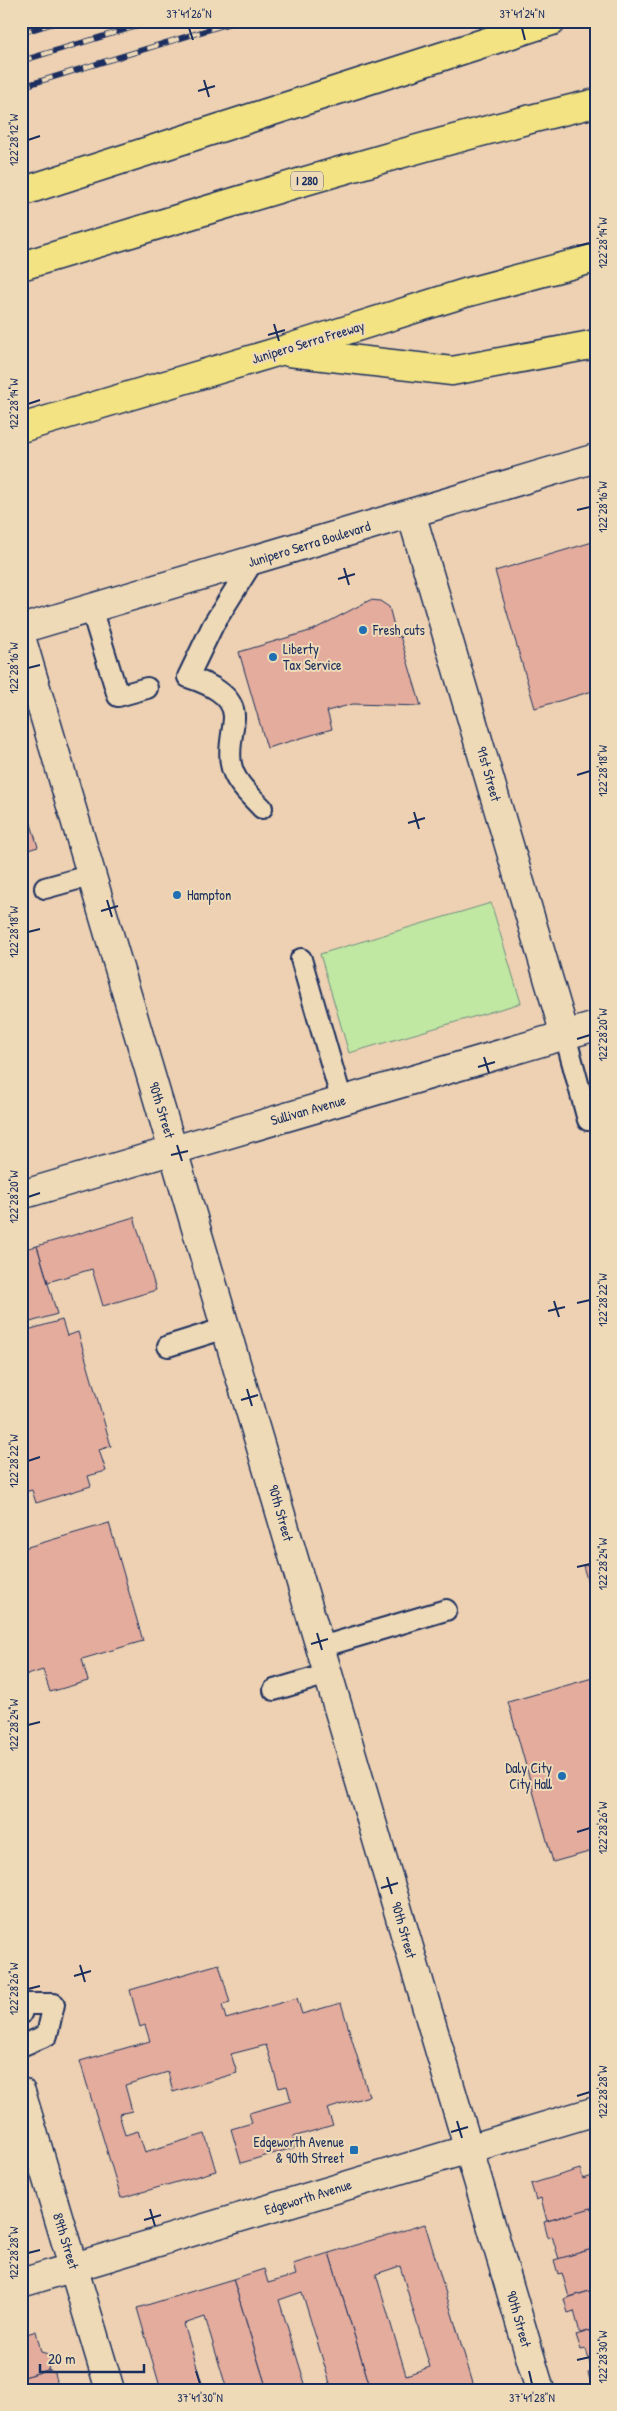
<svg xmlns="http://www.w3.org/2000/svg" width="617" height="2411" viewBox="0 0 617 2411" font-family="'Patrick Hand',sans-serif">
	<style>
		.green { fill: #c1e8a2; stroke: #6e8c80 }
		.building { fill: #e4ac9c; stroke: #1b2f5e; fill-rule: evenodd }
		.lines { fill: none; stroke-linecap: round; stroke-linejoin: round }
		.lane-casing { stroke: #1b2f5e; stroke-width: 24 }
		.street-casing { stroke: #1b2f5e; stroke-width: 31 }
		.secondary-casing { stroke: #1b2f5e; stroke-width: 31 }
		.highway-casing { stroke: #1b2f5e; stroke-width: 31 }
		.lane { stroke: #efdab8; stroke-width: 20 }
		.street { stroke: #efdab8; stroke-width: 28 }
		.secondary { stroke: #efdab8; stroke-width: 28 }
		.highway { stroke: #f4e382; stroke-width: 28 }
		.rail-casing { stroke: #1b2f5e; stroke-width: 5.5 }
		.rail { stroke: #efdab8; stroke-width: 4; stroke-dasharray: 11; stroke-linecap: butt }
		.ticks { fill: none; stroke: #1b2f5e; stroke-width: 2 }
		.poi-dot { fill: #1f6fb2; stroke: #efdab8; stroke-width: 2 }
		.labels { text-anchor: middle; stroke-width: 4; stroke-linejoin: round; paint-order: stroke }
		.shield { fill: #efdab8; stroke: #5b6279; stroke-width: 1 }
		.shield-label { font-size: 12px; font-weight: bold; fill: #1b2f5e }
		.street-label { font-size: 14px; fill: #1b2f5e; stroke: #efdab8 }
		.poi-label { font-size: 14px; fill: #1b2f5e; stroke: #efdab8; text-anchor: start }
		.neatline { fill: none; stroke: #1b2f5e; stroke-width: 2 }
		.ticks-label { font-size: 12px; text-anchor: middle; fill: #1b2f5e }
	</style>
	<rect width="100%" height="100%" fill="#edd1b2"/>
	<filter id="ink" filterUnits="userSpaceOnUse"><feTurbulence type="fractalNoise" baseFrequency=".02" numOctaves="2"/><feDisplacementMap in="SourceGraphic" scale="10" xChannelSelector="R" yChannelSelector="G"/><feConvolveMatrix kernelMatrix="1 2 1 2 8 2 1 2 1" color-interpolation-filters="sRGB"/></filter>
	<g filter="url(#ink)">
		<polygon class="green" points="491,903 521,1003 349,1053 320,954"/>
		<g class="building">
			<polygon points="596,541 596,690 535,708 495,571"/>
			<polygon points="370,600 380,601 389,607 397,637 400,636 421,706 353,704 327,711 332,729 267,748 239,652 313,630"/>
			<polygon points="21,791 38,847 21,852"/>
			<polygon points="134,1217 156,1290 103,1306 92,1269 48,1282 37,1246"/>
			<polygon points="37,1246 57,1314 27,1323 21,1303 21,1250"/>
			<polygon points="62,1320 67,1336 78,1332 111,1446 99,1450 106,1471 88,1476 91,1486 36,1503 32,1490 21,1493 21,1332"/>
			<polygon points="109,1523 143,1641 82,1659 88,1681 50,1692 43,1670 21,1677 21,1549"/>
			<polygon points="596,1562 596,1609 583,1566"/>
			<polygon points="596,1677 596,1850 553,1862 508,1702"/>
			<polygon points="219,1964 230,2003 222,2005 226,2019 297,1998 302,2014 341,2003 369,2096 327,2109 333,2125 293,2137 296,2147 241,2163 231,2129 252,2123 249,2113 291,2101 287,2086 279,2088 266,2045 231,2054 237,2073 173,2092 168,2072 125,2085 132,2111 119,2114 125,2135 138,2131 145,2152 205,2134 216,2171 121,2198 80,2061 150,2041 145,2025 140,2027 130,1990"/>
			<polygon points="580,2169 583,2179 596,2175 596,2207 547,2221 541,2198 536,2200 531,2184"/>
			<polygon points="591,2208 596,2218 596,2248 559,2259 552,2236 548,2238 544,2222"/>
			<path d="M425,2224L475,2390H371L329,2253ZM400,2266L430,2367L406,2375L376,2274Z"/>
			<polygon points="596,2248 596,2289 569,2297 562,2273 558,2274 554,2260"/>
			<polygon points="329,2253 371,2390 332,2390 302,2292 279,2300 307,2390 267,2390 233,2279 264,2269 268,2283 296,2275 293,2264"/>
			<polygon points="233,2279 267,2390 227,2390 205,2317 184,2324 204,2390 161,2390 137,2308"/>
			<polygon points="596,2289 596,2329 580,2333 574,2311 568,2313 564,2299"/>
			<polygon points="596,2329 596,2370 592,2371 586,2349 581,2350 576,2335"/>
			<polygon points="36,2331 41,2352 48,2354 50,2362 48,2370 21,2378 21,2336"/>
			<polygon points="48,2370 55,2373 57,2381 52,2387 53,2390 21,2390 21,2378"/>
			<polygon points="596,2370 596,2389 593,2390 588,2373"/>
		</g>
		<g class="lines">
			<defs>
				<g id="lane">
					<path d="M253,561L213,625L188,677C206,683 235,694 234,718C233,734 228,748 231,764C234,782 250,795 262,808"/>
					<polyline points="91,608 118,696 147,688"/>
					<polyline points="45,888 92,875"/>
					<polyline points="301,959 342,1101"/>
					<polyline points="565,1035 588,1120"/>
					<polyline points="168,1346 226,1328"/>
					<polyline points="321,1647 446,1610"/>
					<polyline points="274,1690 328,1674"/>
					<polyline points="21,2014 24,2004 54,2004 47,2035 21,2046"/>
				</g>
				<g id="street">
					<polyline points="411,513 565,1035"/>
					<polyline points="21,637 540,2390"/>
					<polyline points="21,1195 596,1026"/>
					<polyline points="21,2092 110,2390"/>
					<polyline points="21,2283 596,2111"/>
				</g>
				<polyline id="secondary" points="21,629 596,458"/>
				<g id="highway">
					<polyline points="21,192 552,21"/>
					<path d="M21,266C212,209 402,149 596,103"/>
					<polyline points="289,352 452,371 596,344"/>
					<polyline points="21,428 280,351 465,293 596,258"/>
				</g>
			</defs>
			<use href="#lane" class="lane-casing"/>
			<use href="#street" class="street-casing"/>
			<use href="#secondary" class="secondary-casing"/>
			<use href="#highway" class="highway-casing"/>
			<use href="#lane" class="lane"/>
			<use href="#street" class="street"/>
			<use href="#secondary" class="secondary"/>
			<use href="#highway" class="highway"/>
			<defs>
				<g id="rail">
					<polyline points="21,33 61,21"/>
					<polyline points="21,61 154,21"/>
					<polyline points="21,87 237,21"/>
				</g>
			</defs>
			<use href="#rail" class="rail-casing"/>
			<use href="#rail" class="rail"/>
		</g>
	</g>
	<path class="ticks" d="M189,28L193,40M522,28L525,40M204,80L209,97M198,91L215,86M28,140L40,136M577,246L590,243M274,324L279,341M268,335L285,330M28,404L40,400M577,510L590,507M344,568L349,585M338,579L355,574M28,668L40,665M577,775L590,771M414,812L419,829M408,823L425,818M107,900L112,917M101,911L118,906M28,932L40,929M577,1039L590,1035M484,1057L489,1073M478,1067L495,1062M177,1145L182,1161M171,1155L188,1151M28,1197L40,1193M554,1301L559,1317M577,1303L590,1300M548,1311L565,1307M247,1389L252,1406M241,1400L258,1395M28,1461L40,1457M577,1567L590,1564M317,1633L322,1650M311,1644L328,1639M28,1725L40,1722M577,1832L590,1828M387,1877L392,1894M381,1888L398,1883M80,1965L85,1982M74,1976L91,1971M28,1989L40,1986M577,2096L590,2092M457,2121L462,2138M451,2132L468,2127M150,2209L155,2226M144,2220L161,2215M28,2253L40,2250M577,2360L590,2357M196,2371L200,2384M529,2371L532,2384"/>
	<g class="poi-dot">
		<circle cx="363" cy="630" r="5"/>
		<circle cx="273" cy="657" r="5"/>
		<circle cx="177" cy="895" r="5"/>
		<circle cx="562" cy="1776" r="5"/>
		<rect x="349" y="2145" width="10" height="10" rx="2.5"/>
	</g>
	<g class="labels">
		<rect class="shield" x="291" y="171.5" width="32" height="19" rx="4"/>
		<g class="shield-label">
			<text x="307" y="185">I 280</text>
		</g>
		<g class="street-label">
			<text transform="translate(308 342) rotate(-17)" y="5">Junipero Serra Freeway</text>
			<text transform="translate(309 544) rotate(-17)" y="5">Junipero Serra Boulevard</text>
			<text transform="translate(489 774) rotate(74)" y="5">91st Street</text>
			<text transform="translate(162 1110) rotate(73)" y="5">90th Street</text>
			<text transform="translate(308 1110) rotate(-16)" y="5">Sullivan Avenue</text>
			<text transform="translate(281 1513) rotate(74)" y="5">90th Street</text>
			<text transform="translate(404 1930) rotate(74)" y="5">90th Street</text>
			<text transform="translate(308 2197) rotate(-17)" y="5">Edgeworth Avenue</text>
			<text transform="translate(66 2241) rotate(73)" y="5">89th Street</text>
			<text transform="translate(519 2319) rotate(74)" y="5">90th Street</text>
		</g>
		<g class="poi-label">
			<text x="373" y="635">Fresh cuts</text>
			<text x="283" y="654">Liberty<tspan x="283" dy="16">Tax Service</tspan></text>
			<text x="187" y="900">Hampton</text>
			<text x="552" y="1773" text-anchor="end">Daly City<tspan x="552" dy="16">City Hall</tspan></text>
			<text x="344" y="2147" text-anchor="end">Edgeworth Avenue<tspan x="344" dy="16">&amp; 90th Street</tspan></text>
		</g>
	</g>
	<rect width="617" height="2411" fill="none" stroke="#efdab8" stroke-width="55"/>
	<path d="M40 2364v8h104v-8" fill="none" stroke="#1b2f5e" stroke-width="2.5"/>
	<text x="48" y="2364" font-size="15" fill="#1b2f5e" stroke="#efdab8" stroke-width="4" paint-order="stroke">20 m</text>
	<rect x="28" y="28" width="562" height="2356" class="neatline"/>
	<g class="ticks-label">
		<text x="189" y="18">37°41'26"N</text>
		<text x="522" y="18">37°41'24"N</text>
		<text transform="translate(14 140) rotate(-90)" y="4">122°28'12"W</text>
		<text transform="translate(603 243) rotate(-90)" y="4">122°28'14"W</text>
		<text transform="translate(14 404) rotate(-90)" y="4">122°28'14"W</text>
		<text transform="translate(603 507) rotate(-90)" y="4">122°28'16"W</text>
		<text transform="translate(14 668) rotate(-90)" y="4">122°28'16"W</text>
		<text transform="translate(603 771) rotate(-90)" y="4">122°28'18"W</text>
		<text transform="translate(14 932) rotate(-90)" y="4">122°28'18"W</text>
		<text transform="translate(603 1035) rotate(-90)" y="4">122°28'20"W</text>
		<text transform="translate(14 1197) rotate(-90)" y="4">122°28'20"W</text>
		<text transform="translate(603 1300) rotate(-90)" y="4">122°28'22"W</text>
		<text transform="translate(14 1461) rotate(-90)" y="4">122°28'22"W</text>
		<text transform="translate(603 1564) rotate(-90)" y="4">122°28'24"W</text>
		<text transform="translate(14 1725) rotate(-90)" y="4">122°28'24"W</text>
		<text transform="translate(603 1828) rotate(-90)" y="4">122°28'26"W</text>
		<text transform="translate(14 1989) rotate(-90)" y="4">122°28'26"W</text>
		<text transform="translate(603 2092) rotate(-90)" y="4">122°28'28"W</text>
		<text transform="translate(14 2253) rotate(-90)" y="4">122°28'28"W</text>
		<text transform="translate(603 2357) rotate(-90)" y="4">122°28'30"W</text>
		<text x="200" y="2402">37°41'30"N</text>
		<text x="532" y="2402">37°41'28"N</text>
	</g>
</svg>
